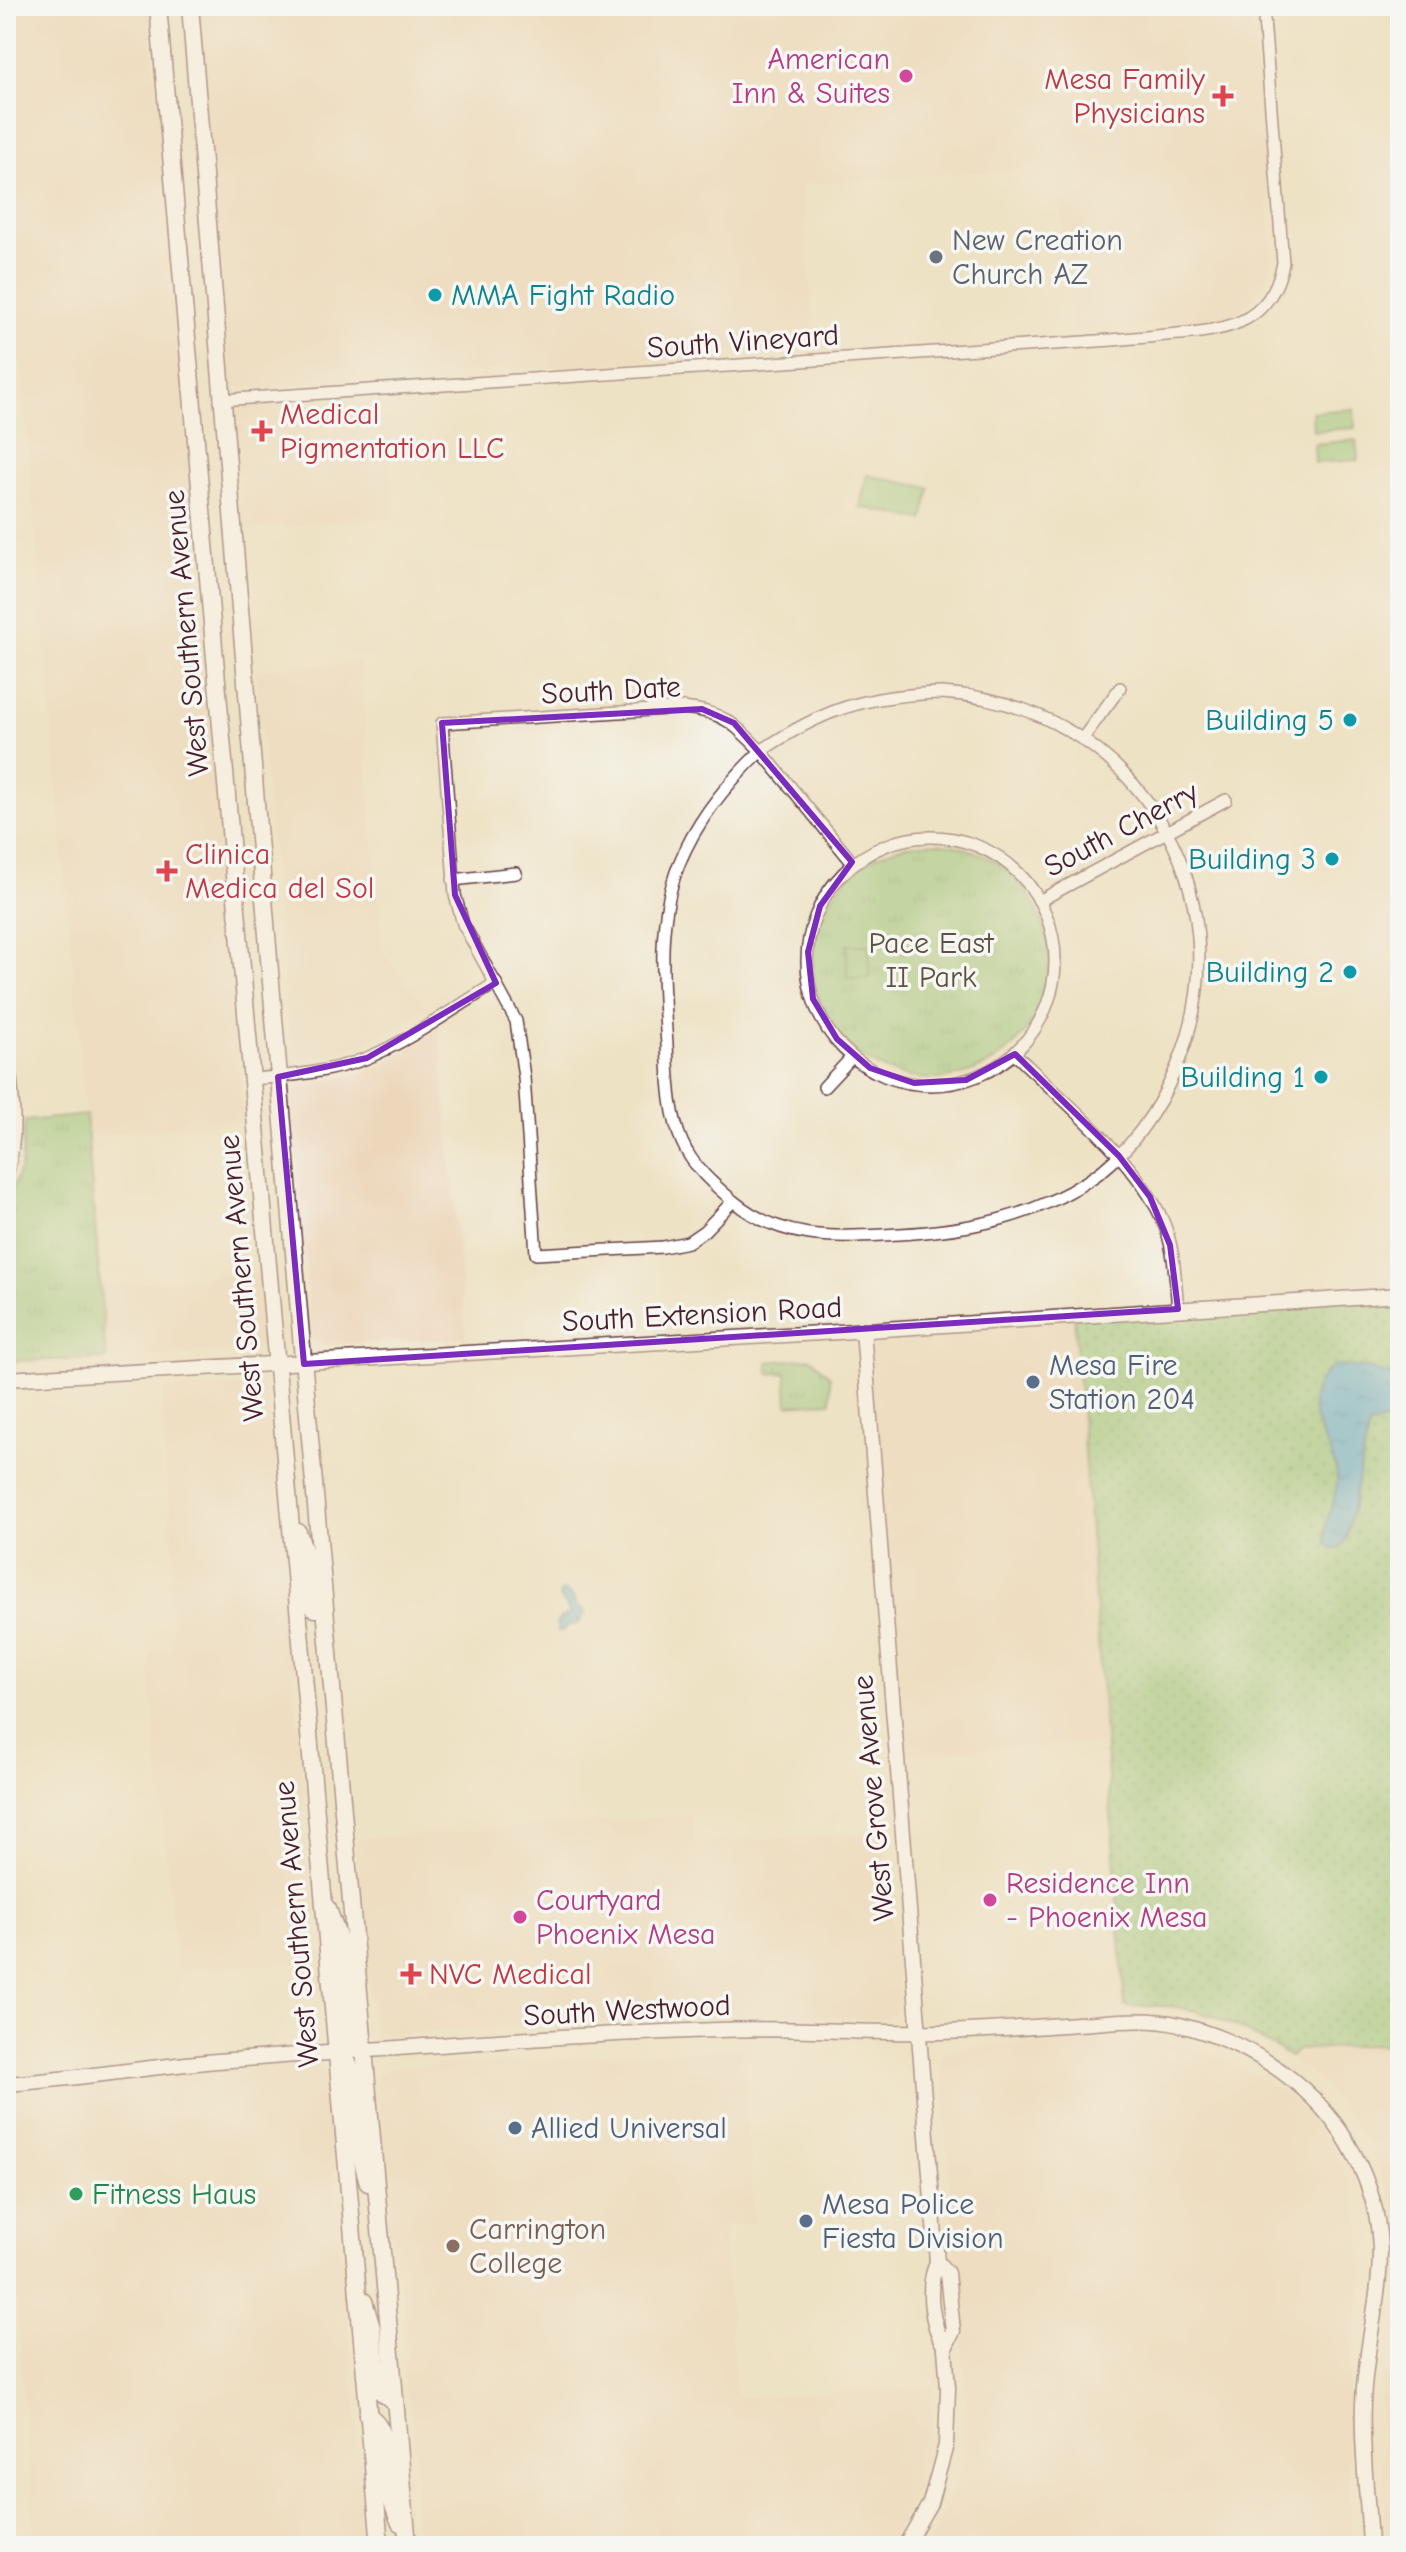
<svg xmlns="http://www.w3.org/2000/svg" width="1406" height="2552" viewBox="0 0 1406 2552" font-family="'Comic Neue',sans-serif">
	<style>
		.built { fill: #edd7bb }
		.grass { fill: url(#grass-dots); stroke: #6e7252; stroke-width: 2 }
		.park { fill: url(#park-tufts); stroke: #6e7252; stroke-width: 2 }
		.pitch { fill: #91c678; stroke: #6e7252; stroke-width: 2 }
		.water { fill: url(#water-ripples); stroke: #50647e; stroke-width: 2 }
		.lines { fill: none; stroke-linecap: round; stroke-linejoin: round }
		.minor-casing { stroke: #633c42; stroke-width: 14 }
		.tertiary-casing { stroke: #633c42; stroke-width: 17 }
		.secondary-casing { stroke: #633c42; stroke-width: 19 }
		.minor { stroke: #fff; stroke-width: 11 }
		.tertiary { stroke: #fff; stroke-width: 14 }
		.secondary { stroke: #fff; stroke-width: 16 }
		.marked { fill: none; stroke: #7b2cbf; stroke-width: 6; stroke-linejoin: round }
		.hotel-dot { fill: #d1479c; stroke: #f6f6f2; stroke-width: 3 }
		.health-dot { fill: #e0444e; stroke: #f6f6f2; stroke-width: 3 }
		.worship-dot { fill: #6b7280; stroke: #f6f6f2; stroke-width: 3 }
		.culture-dot { fill: #0f9aa8; stroke: #f6f6f2; stroke-width: 3 }
		.service-dot { fill: #5c6f8a; stroke: #f6f6f2; stroke-width: 3 }
		.leisure-dot { fill: #2e9e5b; stroke: #f6f6f2; stroke-width: 3 }
		.education-dot { fill: #8d6e63; stroke: #f6f6f2; stroke-width: 3 }
		.labels { text-anchor: middle; stroke-width: 7; stroke-linejoin: round; paint-order: stroke }
		.hotel-label { font-size: 30px; fill: #b23c85; stroke: #f6f6f2; text-anchor: start }
		.health-label { font-size: 30px; fill: #be3a42; stroke: #f6f6f2; text-anchor: start }
		.worship-label { font-size: 30px; fill: #5b616d; stroke: #f6f6f2; text-anchor: start }
		.culture-label { font-size: 30px; fill: #0d838f; stroke: #f6f6f2; text-anchor: end }
		.street-label { font-size: 30px; fill: #4a1f2b; stroke: #f6f6f2 }
		.park-label { font-size: 30px; fill: #5f5142; stroke: #f6f6f2 }
		.service-label { font-size: 30px; fill: #4e5e75; stroke: #f6f6f2; text-anchor: start }
		.leisure-label { font-size: 30px; fill: #27864d; stroke: #f6f6f2; text-anchor: start }
		.education-label { font-size: 30px; fill: #785e54; stroke: #f6f6f2; text-anchor: start }
	</style>
	<defs>
		<pattern id="grass-dots" width="8" height="8" patternUnits="userSpaceOnUse" patternTransform="scale(2)"><rect width="8" height="8" fill="#91c678"/><path d="M2 2h.1M6 6h.1" fill="none" stroke="#78a063" stroke-width="1.8" stroke-linecap="round"/></pattern>
		<pattern id="park-tufts" width="24" height="20" patternUnits="userSpaceOnUse" patternTransform="scale(2)"><rect width="24" height="20" fill="#91c678"/><path d="M3 7l-1-3M5 7V3M7 7l1-3M15 17l-1-3M17 17v-4M19 17l1-3" fill="none" stroke="#78a063"/></pattern>
		<pattern id="water-ripples" width="26" height="14" patternUnits="userSpaceOnUse" patternTransform="scale(2)"><rect width="26" height="14" fill="#55a9d1"/><path d="M2 4q2-2 4 0t4 0M15 11q2-2 4 0t4 0" fill="none" stroke="#4889aa"/></pattern>
	</defs>
	<rect width="100%" height="100%" fill="#f6f6f2"/>
	<filter id="ink" filterUnits="userSpaceOnUse"><feTurbulence type="fractalNoise" baseFrequency=".0125" numOctaves="2"/><feDisplacementMap in="SourceGraphic" scale="16" xChannelSelector="R" yChannelSelector="G"/><feConvolveMatrix kernelMatrix="1 2 1 2 8 2 1 2 1" color-interpolation-filters="sRGB"/></filter>
	<filter id="wash" filterUnits="userSpaceOnUse"><feTurbulence type="fractalNoise" baseFrequency=".006" numOctaves="4" result="noise"/><feDisplacementMap in="SourceGraphic" scale="32" xChannelSelector="R" yChannelSelector="G"/><feGaussianBlur stdDeviation="1.8" result="paint"/><feColorMatrix in="noise" values="0 0 0 0 0 0 0 0 0 0 0 0 0 0 0 0 0 1.4 0 .05"/><feComposite in="paint" operator="in"/></filter>
	<g filter="url(#wash)">
		<rect width="100%" height="100%" fill="#eee2c4"/>
		<g class="built">
			<polygon points="6,6 149,6 244,1122 87,1136 17,324 6,324"/>
			<polygon points="197,6 1251,6 1272,255 1270,269 1264,285 1253,300 1238,312 1223,319 1071,330 1057,167 802,184 815,348 236,389 229,379"/>
			<polygon points="385,399 395,518 242,529 234,422 235,411 245,407"/>
			<polygon points="360,663 383,954 427,1006 394,1030 365,1045 346,1052 299,1060 290,1054 256,669"/>
			<polygon points="439,1027 466,1338 322,1345 312,1339 291,1096 299,1086 358,1074 381,1064 401,1054"/>
			<polygon points="259,1271 264,1330 262,1343 258,1347 246,1351 106,1359 100,1286"/>
			<polygon points="1074,1316 1104,1743 895,1753 863,1330"/>
			<polygon points="258,1385 267,1393 270,1402 318,1961 176,1970 148,1651 173,1650 169,1578 175,1577 161,1410 162,1389"/>
			<polygon points="693,1815 695,1843 884,1832 899,2000 894,2014 886,2018 877,2019 741,2013 391,2034 380,2033 376,2030 372,2022 356,1839"/>
			<polygon points="1125,2038 1181,2043 1213,2054 1266,2081 1290,2098 1321,2132 1335,2153 1348,2183 1360,2217 1364,2274 1346,2408 1352,2546 927,2546 952,2493 962,2458 967,2414 940,2057 944,2052 955,2048"/>
			<polygon points="1400,2043 1400,2228 1399,2216 1366,2141 1326,2088 1291,2057 1297,2050"/>
			<polygon points="742,2048 754,2223 723,2226 736,2398 932,2387 934,2412 930,2446 919,2486 893,2537 886,2546 417,2546 413,2506 416,2476 412,2414 402,2378 406,2355 403,2299 393,2268 376,2082 379,2074 392,2067"/>
			<polygon points="307,2065 319,2066 326,2073 368,2546 36,2546 6,2185 6,2093 177,2071"/>
			<polygon points="1400,2293 1400,2546 1386,2546 1379,2397 1392,2318"/>
		</g>
		<path class="grass" d="M1400,1295V2043L1297,2050L1291,2057C1255,2036 1218,2013 1176,2007C1159,2005 1142,2007 1125,2006L1074,1316Z"/>
		<g class="park">
			<circle cx="931" cy="961" r="118"/>
			<polygon points="86,1115 106,1359 6,1361 6,1204 21,1167 25,1121"/>
			<polygon points="811,1358 830,1376 831,1402 788,1405 786,1373 769,1374 768,1362"/>
		</g>
		<g class="pitch">
			<polygon points="1354,409 1355,428 1313,431 1312,412"/>
			<polygon points="1356,440 1358,460 1315,463 1314,444"/>
			<polygon points="867,475 930,488 923,520 860,507"/>
			<rect x="847" y="945" width="22" height="33"/>
		</g>
		<g class="water">
			<path d="M1333,1366L1367,1368L1400,1378V1422L1386,1420L1369,1426L1346,1540L1340,1547L1332,1548L1326,1544C1323,1517 1336,1505 1337,1482C1339,1444 1285,1406 1333,1366Z"/>
			<polygon points="565,1591 573,1596 577,1606 584,1610 585,1614 577,1624 569,1625 563,1631 558,1631 556,1624 562,1617 571,1614 559,1596 561,1592"/>
		</g>
	</g>
	<g filter="url(#ink)">
		<g class="lines">
			<defs>
				<g id="minor">
					<path d="M220,400L1084,342C1112,340 1139,338 1166,335C1220,331 1270,328 1283,263L1263,6"/>
					<path d="M942,693C1132,704 1250,889 1177,1066C1159,1110 1129,1154 1089,1180C1032,1218 967,1230 900,1234C837,1237 785,1243 733,1201L704,1231L688,1242L663,1247L536,1254L524,1077L516,1021L463,924L455,895L442,723L683,708C722,711 735,724 761,751C823,709 867,695 942,693Z"/>
					<polyline points="1083,738 1120,688"/>
					<circle cx="931" cy="961" r="124"/>
					<polyline points="453,880 516,873"/>
					<polyline points="1039,901 1226,800"/>
					<path d="M6,1031C10,1078 22,1132 6,1178"/>
					<path d="M1015,1054C1062,1100 1135,1158 1162,1219C1175,1247 1175,1279 1178,1309"/>
					<path d="M252,1079C291,1076 331,1072 367,1058C413,1039 454,1008 496,983"/>
					<polyline points="824,1087 852,1057"/>
					<path d="M733,1201C713,1184 693,1167 682,1142C669,1112 669,1077 667,1045C663,985 656,922 679,864C697,820 727,783 761,751L852,862"/>
				</g>
				<g id="tertiary">
					<path d="M863,1330L937,2262C926,2288 931,2324 945,2348"/>
					<polyline points="6,1379 839,1332 1400,1295"/>
					<path d="M6,2084C77,2079 147,2067 217,2061C384,2049 551,2035 718,2030C793,2027 867,2034 941,2032C986,2031 1032,2027 1077,2024C1111,2022 1146,2017 1180,2025C1252,2043 1319,2087 1354,2154C1404,2249 1367,2307 1363,2403C1361,2450 1368,2499 1370,2546"/>
					<polyline points="905,2546 930,2503 946,2445 948,2388 945,2348 953,2331 947,2273 937,2262"/>
				</g>
				<g id="secondary">
					<polyline points="158,6 380,2546"/>
					<path d="M190,6C225,457 265,908 303,1359C337,1755 371,2151 408,2546"/>
					<polyline points="298,1532 305,1553 309,1603 315,1609 325,1609"/>
					<polyline points="328,1909 339,1939 348,2038 362,2051"/>
					<polyline points="335,2053 349,2064 351,2070 359,2150 368,2183"/>
					<polyline points="364,2301 372,2328 379,2390 394,2402"/>
					<path d="M367,2415C392,2427 384,2468 389,2492C391,2502 396,2513 400,2523"/>
				</g>
			</defs>
			<use href="#minor" class="minor-casing"/>
			<use href="#tertiary" class="tertiary-casing"/>
			<use href="#secondary" class="secondary-casing"/>
			<use href="#minor" class="minor"/>
			<use href="#tertiary" class="tertiary"/>
			<use href="#secondary" class="secondary"/>
		</g>
	</g>
	<path d="M0 0H1406V2552H0ZM702,709L734,723L852,862L820,906L808,952L813,999L837,1039L870,1068L914,1083L966,1080L1015,1054L1119,1156L1150,1197L1170,1245L1178,1309L304,1364L278,1077L367,1058L496,983L455,895L442,723Z" fill="#eee2c4" fill-opacity=".55" fill-rule="evenodd"/>
	<path class="marked" d="M702,709L734,723L852,862L820,906L808,952L813,999L837,1039L870,1068L914,1083L966,1080L1015,1054L1119,1156L1150,1197L1170,1245L1178,1309L304,1364L278,1077L367,1058L496,983L455,895L442,723Z"/>
	<g class="hotel-dot">
		<circle cx="906" cy="76" r="8"/>
		<circle cx="990" cy="1900" r="8"/>
		<circle cx="520" cy="1917" r="8"/>
	</g>
	<g class="health-dot">
		<path d="M1219 84h8v8h8v8h-8v8h-8v-8h-8v-8h8z"/>
		<path d="M258 419h8v8h8v8h-8v8h-8v-8h-8v-8h8z"/>
		<path d="M163 859h8v8h8v8h-8v8h-8v-8h-8v-8h8z"/>
		<path d="M407 1962h8v8h8v8h-8v8h-8v-8h-8v-8h8z"/>
	</g>
	<circle class="worship-dot" cx="936" cy="257" r="8"/>
	<g class="culture-dot">
		<circle cx="435" cy="295" r="8"/>
		<circle cx="1350" cy="720" r="8"/>
		<circle cx="1332" cy="859" r="8"/>
		<circle cx="1350" cy="972" r="8"/>
		<circle cx="1321" cy="1077" r="8"/>
	</g>
	<g class="service-dot">
		<circle cx="1033" cy="1382" r="8"/>
		<circle cx="515" cy="2128" r="8"/>
		<circle cx="806" cy="2221" r="8"/>
	</g>
	<circle class="leisure-dot" cx="76" cy="2194" r="8"/>
	<circle class="education-dot" cx="453" cy="2246" r="8"/>
	<g class="labels">
		<g class="hotel-label">
			<text x="890" y="69" text-anchor="end">American<tspan x="890" dy="34">Inn &amp; Suites</tspan></text>
			<text x="1006" y="1893">Residence Inn<tspan x="1006" dy="34">- Phoenix Mesa</tspan></text>
			<text x="536" y="1910">Courtyard<tspan x="536" dy="34">Phoenix Mesa</tspan></text>
		</g>
		<g class="health-label">
			<text x="1205" y="89" text-anchor="end">Mesa Family<tspan x="1205" dy="34">Physicians</tspan></text>
			<text x="280" y="424">Medical<tspan x="280" dy="34">Pigmentation LLC</tspan></text>
			<text x="185" y="864">Clinica<tspan x="185" dy="34">Medica del Sol</tspan></text>
			<text x="429" y="1984">NVC Medical</text>
		</g>
		<g class="worship-label">
			<text x="952" y="250">New Creation<tspan x="952" dy="34">Church AZ</tspan></text>
		</g>
		<g class="culture-label">
			<text x="451" y="305" text-anchor="start">MMA Fight Radio</text>
			<text x="1334" y="730">Building 5</text>
			<text x="1316" y="869">Building 3</text>
			<text x="1334" y="982">Building 2</text>
			<text x="1305" y="1087">Building 1</text>
		</g>
		<g class="street-label">
			<text transform="translate(743 341) rotate(-4)" y="10">South Vineyard</text>
			<text transform="translate(186 633) rotate(-95)" y="10">West Southern Avenue</text>
			<text transform="translate(611 690) rotate(-3)" y="10">South Date</text>
			<text transform="translate(1121 829) rotate(-28)" y="10">South Cherry</text>
			<text transform="translate(241 1278) rotate(-95)" y="10">West Southern Avenue</text>
			<text transform="translate(702 1314) rotate(-3)" y="10">South Extension Road</text>
			<text transform="translate(873 1798) rotate(-95)" y="10">West Grove Avenue</text>
			<text transform="translate(296 1924) rotate(-95)" y="10">West Southern Avenue</text>
			<text transform="translate(627 2010) rotate(-3)" y="10">South Westwood</text>
		</g>
		<g class="park-label">
			<text x="931" y="953">Pace East<tspan x="931" dy="34">II Park</tspan></text>
		</g>
		<g class="service-label">
			<text x="1049" y="1375">Mesa Fire<tspan x="1049" dy="34">Station 204</tspan></text>
			<text x="531" y="2138">Allied Universal</text>
			<text x="822" y="2214">Mesa Police<tspan x="822" dy="34">Fiesta Division</tspan></text>
		</g>
		<g class="leisure-label">
			<text x="92" y="2204">Fitness Haus</text>
		</g>
		<g class="education-label">
			<text x="469" y="2239">Carrington<tspan x="469" dy="34">College</tspan></text>
		</g>
	</g>
	<rect width="1406" height="2552" fill="none" stroke="#f6f6f2" stroke-width="32"/>
</svg>
